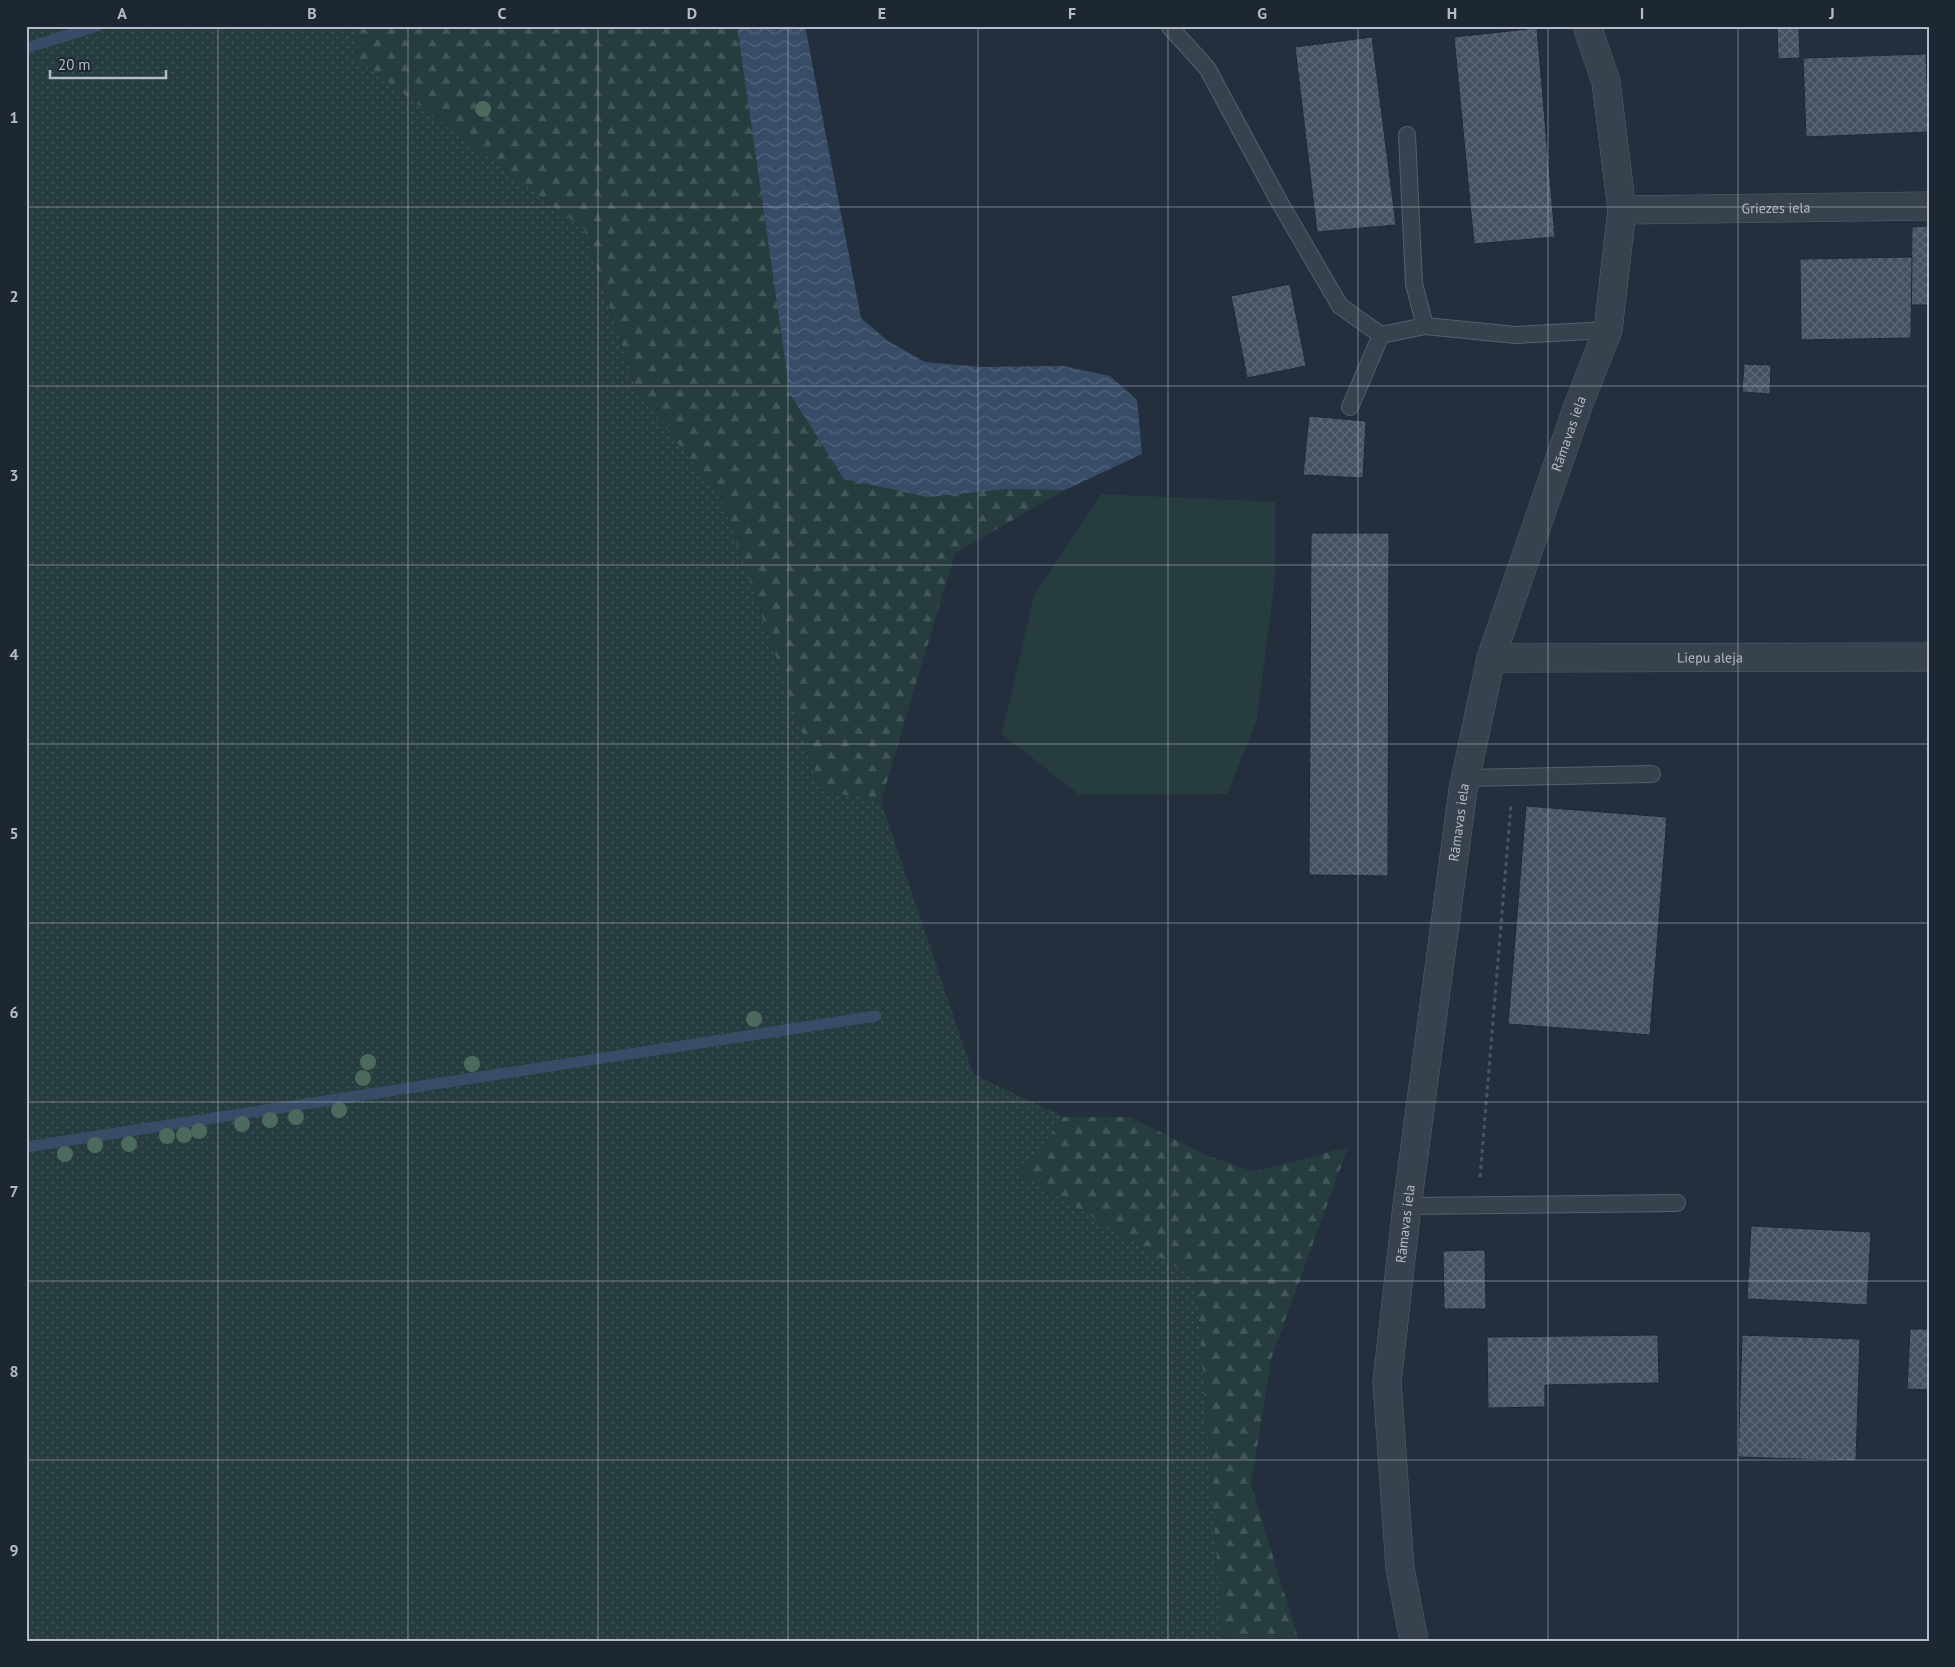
<svg xmlns="http://www.w3.org/2000/svg" width="1955" height="1667" viewBox="0 0 1955 1667" font-family="'PT Sans',sans-serif">
	<style>
		.grass { fill: url(#grass-dots) }
		.forest { fill: url(#forest-firs) }
		.park { fill: #263c3f }
		.water { fill: url(#water-waves) }
		.lines { fill: none; stroke-linecap: round; stroke-linejoin: round }
		.stream { stroke: #394c67; stroke-width: 11 }
		.building { fill: url(#building-cross-hatch); stroke: #1f2835 }
		.service-casing { stroke: #565f6c; stroke-width: 18 }
		.minor-casing { stroke: #565f6c; stroke-width: 29 }
		.path { stroke: #44595c; stroke-width: 3; stroke-dasharray: 4 4; stroke-linecap: butt }
		.service { stroke: #38414e; stroke-width: 16 }
		.minor { stroke: #38414e; stroke-width: 28 }
		.tree { fill: #4b6a5d }
		.grid { fill: none; stroke: #b4bcc9; stroke-width: 1; stroke-opacity: 0.55 }
		.labels { text-anchor: middle; stroke-width: 4; stroke-linejoin: round; paint-order: stroke }
		.street-label { font-size: 14px; fill: #b4bcc9; stroke: #1d2633 }
		.neatline { fill: none; stroke: #b4bcc9; stroke-width: 2 }
		.grid-label { font-size: 16px; text-anchor: middle; font-weight: bold; fill: #b4bcc9 }
	</style>
	<defs>
		<pattern id="grass-dots" width="8" height="8" patternUnits="userSpaceOnUse" patternTransform="scale(1.25)"><rect width="8" height="8" fill="#263c3f"/><path d="M2 2h.1M6 6h.1" fill="none" stroke="#435659" stroke-width="1.8" stroke-linecap="round"/></pattern>
		<pattern id="forest-firs" width="22" height="20" patternUnits="userSpaceOnUse" patternTransform="scale(1.25)"><rect width="22" height="20" fill="#263c3f"/><path d="M5 1l3.5 6h-7zM16 11l3.5 6h-7z" fill="#435659"/></pattern>
		<pattern id="water-waves" width="16" height="10" patternUnits="userSpaceOnUse" patternTransform="scale(1.25)"><rect width="16" height="10" fill="#394c67"/><path d="M0 5q4-4 8 0t8 0" fill="none" stroke="#53647b"/></pattern>
		<pattern id="building-cross-hatch" width="8" height="8" patternUnits="userSpaceOnUse" patternTransform="scale(1.25)"><rect width="8" height="8" fill="#455162"/><path d="M0 0l8 8M0 8l8-8" fill="none" stroke="#5d6877"/></pattern>
	</defs>
	<rect width="100%" height="100%" fill="#242f3e"/>
	<polygon class="grass" points="26,26 356,26 353,56 584,229 634,383 723,503 822,791 881,801 973,1074 1064,1117 1022,1174 1196,1279 1223,1641 26,1641"/>
	<g class="forest">
		<polygon points="356,26 737,26 790,394 1007,489 1065,490 955,553 881,801 822,791 723,503 636,388 584,229 353,56"/>
		<polygon points="1064,1117 1130,1117 1206,1155 1254,1172 1348,1147 1271,1359 1251,1485 1299,1641 1223,1641 1196,1279 1021,1174"/>
	</g>
	<polygon class="park" points="1101,494 1275,502 1275,577 1257,720 1227,794 1079,795 1002,734 1034,596"/>
	<polygon class="water" points="737,26 805,26 861,318 888,341 925,362 982,367 1063,366 1110,376 1137,400 1142,454 1065,490 1007,489 928,497 844,479 790,394"/>
	<g class="lines">
		<g class="stream">
			<polyline points="26,48 97,26"/>
			<polyline points="26,1147 876,1016"/>
		</g>
	</g>
	<g class="building">
		<polygon points="1777,26 1799,26 1800,58 1778,59"/>
		<polygon points="1537,28 1555,237 1474,244 1454,37"/>
		<polygon points="1372,37 1396,225 1317,232 1295,47"/>
		<polygon points="1926,54 1929,132 1806,137 1803,58"/>
		<polygon points="1929,226 1929,305 1911,305 1912,227"/>
		<polygon points="1912,257 1911,338 1801,340 1800,259"/>
		<polygon points="1290,284 1306,366 1247,378 1231,296"/>
		<polygon points="1744,364 1771,365 1770,394 1742,392"/>
		<polygon points="1309,416 1366,421 1363,478 1303,475"/>
		<polygon points="1311,533 1389,533 1388,876 1309,875"/>
		<polygon points="1526,806 1667,817 1650,1035 1508,1024"/>
		<polygon points="1751,1226 1871,1232 1867,1305 1747,1299"/>
		<polygon points="1485,1250 1486,1309 1444,1309 1443,1251"/>
		<polygon points="1910,1329 1929,1329 1929,1390 1907,1389"/>
		<polygon points="1658,1335 1659,1383 1545,1385 1545,1407 1488,1408 1487,1337"/>
		<polygon points="1742,1335 1860,1339 1856,1461 1738,1457"/>
	</g>
	<g class="lines">
		<defs>
			<g id="service">
				<polyline points="1169,26 1207,68 1280,203 1340,306 1381,335"/>
				<polyline points="1407,135 1414,284 1425,326"/>
				<polyline points="1350,407 1381,335 1425,326 1516,335 1608,330"/>
				<polyline points="1465,778 1652,774"/>
				<polyline points="1407,1206 1677,1203"/>
			</g>
			<g id="minor">
				<path id="s1" d="M1622,210L1929,206"/>
				<path id="s2" d="M1491,658L1929,657"/>
				<path id="s3" d="M1414,1641L1400,1568L1387,1382L1407,1206L1463,790L1491,658L1578,406L1608,330L1622,210L1606,82L1587,26"/>
			</g>
		</defs>
		<use href="#service" class="service-casing"/>
		<use href="#minor" class="minor-casing"/>
		<polyline class="path" points="1480,1177 1511,805"/>
		<use href="#service" class="service"/>
		<use href="#minor" class="minor"/>
	</g>
	<g class="tree">
		<circle cx="483" cy="109" r="8"/>
		<circle cx="754" cy="1019" r="8"/>
		<circle cx="368" cy="1062" r="8"/>
		<circle cx="472" cy="1064" r="8"/>
		<circle cx="363" cy="1078" r="8"/>
		<circle cx="339" cy="1110" r="8"/>
		<circle cx="296" cy="1117" r="8"/>
		<circle cx="270" cy="1120" r="8"/>
		<circle cx="242" cy="1124" r="8"/>
		<circle cx="199" cy="1131" r="8"/>
		<circle cx="184" cy="1135" r="8"/>
		<circle cx="167" cy="1136" r="8"/>
		<circle cx="129" cy="1144" r="8"/>
		<circle cx="95" cy="1145" r="8"/>
		<circle cx="65" cy="1154" r="8"/>
	</g>
	<path class="grid" d="M218,26V1641M408,26V1641M598,26V1641M788,26V1641M978,26V1641M1168,26V1641M1358,26V1641M1548,26V1641M1738,26V1641M26,207H1929M26,386H1929M26,565H1929M26,744H1929M26,923H1929M26,1102H1929M26,1281H1929M26,1460H1929"/>
	<g class="labels">
		<g class="street-label">
			<text dy="5" stroke="none"><textPath href="#s1" startOffset="154">Griezes iela</textPath></text>
			<text dy="5" stroke="none"><textPath href="#s3" startOffset="1230">Rāmavas iela</textPath></text>
			<text dy="5" stroke="none"><textPath href="#s2" startOffset="219">Liepu aleja</textPath></text>
			<text dy="5" stroke="none"><textPath href="#s3" startOffset="825">Rāmavas iela</textPath></text>
			<text dy="5" stroke="none"><textPath href="#s3" startOffset="420">Rāmavas iela</textPath></text>
		</g>
	</g>
	<rect width="1955" height="1667" fill="none" stroke="#1d2633" stroke-width="55"/>
	<path d="M50 70v8h116v-8" fill="none" stroke="#b4bcc9" stroke-width="2.5"/>
	<text x="58" y="70" font-size="15" fill="#b4bcc9" stroke="#1d2633" stroke-width="4" paint-order="stroke">20 m</text>
	<rect x="28" y="28" width="1900" height="1612" class="neatline"/>
	<g class="grid-label">
		<text x="122" y="19">A</text>
		<text x="312" y="19">B</text>
		<text x="502" y="19">C</text>
		<text x="692" y="19">D</text>
		<text x="882" y="19">E</text>
		<text x="1072" y="19">F</text>
		<text x="1262" y="19">G</text>
		<text x="1452" y="19">H</text>
		<text x="1642" y="19">I</text>
		<text x="1832" y="19">J</text>
		<text x="14" y="123">1</text>
		<text x="14" y="302">2</text>
		<text x="14" y="481">3</text>
		<text x="14" y="660">4</text>
		<text x="14" y="839">5</text>
		<text x="14" y="1018">6</text>
		<text x="14" y="1197">7</text>
		<text x="14" y="1377">8</text>
		<text x="14" y="1556">9</text>
	</g>
</svg>
